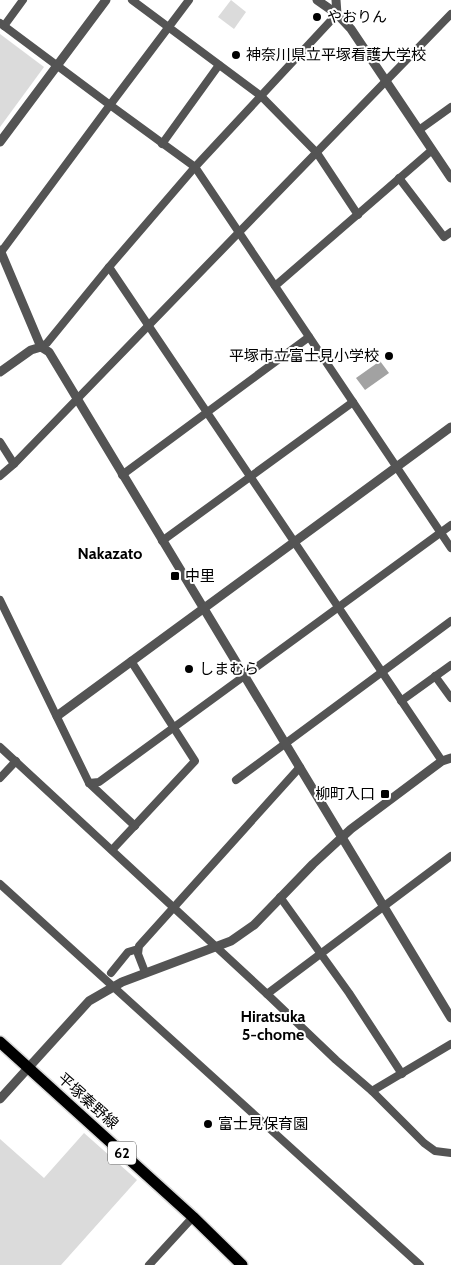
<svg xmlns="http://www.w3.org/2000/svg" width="451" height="1265" viewBox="0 0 451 1265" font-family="Cabin,'Noto Sans JP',sans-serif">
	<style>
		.green { fill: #dbdbdb }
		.water { fill: #a2a2a2 }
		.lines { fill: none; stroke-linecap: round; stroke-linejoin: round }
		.primary-casing { stroke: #dbdbdb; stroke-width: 14 }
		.minor { stroke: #545454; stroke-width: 8 }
		.tertiary { stroke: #545454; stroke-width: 9 }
		.primary { stroke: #000; stroke-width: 11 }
		.poi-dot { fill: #000; stroke: #fff; stroke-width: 2 }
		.labels { text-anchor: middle; stroke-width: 4; stroke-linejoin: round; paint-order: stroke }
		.shield { fill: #fff; stroke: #4c4c4c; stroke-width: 1 }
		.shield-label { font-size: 14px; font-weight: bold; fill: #000 }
		.poi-label { font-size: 15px; fill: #000; stroke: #fff; text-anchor: start }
		.street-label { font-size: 15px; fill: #000; stroke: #fff }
		.neighbourhood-label { font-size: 16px; font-weight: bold; fill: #000; stroke: #fff }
	</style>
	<rect width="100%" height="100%" fill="#fff"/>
	<g class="green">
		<polygon points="231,0 246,12 234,29 218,17"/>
		<polygon points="0,34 44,67 0,127"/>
		<polygon points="84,1133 137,1180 61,1265 0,1265 0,1139 44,1178"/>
	</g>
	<polygon class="water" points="380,361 389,373 365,390 356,378"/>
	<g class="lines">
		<defs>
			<polyline id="primary" points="0,1042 193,1217 242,1265"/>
		</defs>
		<use href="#primary" class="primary-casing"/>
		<g class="minor">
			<polyline points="132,0 261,96 317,153 358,215"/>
			<polyline points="189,0 110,105 195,167 451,548"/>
			<polyline points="0,23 110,105 1,252"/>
			<polyline points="4,26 23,0"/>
			<polyline points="419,130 451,107"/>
			<polyline points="162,144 219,65"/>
			<polyline points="399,178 444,237 451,232"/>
			<polyline points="109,267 442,761"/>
			<polyline points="275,286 432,150"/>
			<polyline points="41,347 47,343 109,267 195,167 337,14"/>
			<polyline points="0,442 14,464"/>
			<polyline points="122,475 309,337"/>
			<polyline points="0,476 14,464 451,14"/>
			<polyline points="162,541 353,402"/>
			<polyline points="0,600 89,783 135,826"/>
			<polyline points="435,676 451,698"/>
			<polyline points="401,701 451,665"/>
			<polyline points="0,747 267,994 336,1060 372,1091 424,1143 435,1151 451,1153"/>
			<polyline points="0,778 16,761"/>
			<polyline points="236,780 451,621"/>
			<polyline points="89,783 99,782 451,525"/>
			<polyline points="112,850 195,761 131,661"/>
			<polyline points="0,884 420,1265"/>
			<polyline points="280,897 349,993 402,1074"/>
			<polyline points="145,972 138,954 139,946 300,767"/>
			<polyline points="111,973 128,952 138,949"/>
			<polyline points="267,994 451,856"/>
			<polyline points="372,1091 451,1044"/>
			<polyline points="149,1265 193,1217"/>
		</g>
		<g class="tertiary">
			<polyline points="317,0 337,14 351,29 451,178"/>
			<polyline points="336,0 337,14"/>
			<polyline points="0,142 106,0"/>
			<polyline points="0,250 41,347 49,352 451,1018"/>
			<polyline points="0,372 31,350 41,347"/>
			<polyline points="57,716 451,427"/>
			<polyline points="0,1099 89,1001 122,982 231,941 254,925 313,864 351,829 442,761 451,758"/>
		</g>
		<use href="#primary" class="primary"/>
	</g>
	<g class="poi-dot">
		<circle cx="317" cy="17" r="5"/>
		<circle cx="236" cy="55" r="5"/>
		<circle cx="389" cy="356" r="5"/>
		<rect x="170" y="571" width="10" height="10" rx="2.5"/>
		<circle cx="189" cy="669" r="5"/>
		<rect x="380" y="789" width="10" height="10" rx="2.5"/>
		<circle cx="208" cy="1124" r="5"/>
	</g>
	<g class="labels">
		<rect class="shield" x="108" y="1141.5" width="28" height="23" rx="4"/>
		<g class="shield-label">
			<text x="122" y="1158">62</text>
		</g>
		<g class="poi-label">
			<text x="327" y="22">やおりん</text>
			<text x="246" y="60">神奈川県立平塚看護大学校</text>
			<text x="379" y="361" text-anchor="end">平塚市立富士見小学校</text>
			<text x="185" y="581">中里</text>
			<text x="199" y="674">しまむら</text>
			<text x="375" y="799" text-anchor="end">柳町入口</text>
			<text x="218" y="1129">富士見保育園</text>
		</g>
		<g class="street-label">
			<text transform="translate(88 1101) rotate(42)" y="5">平塚秦野線</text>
		</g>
		<g class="neighbourhood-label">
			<text x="110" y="559">Nakazato</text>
			<text x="273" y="1022">Hiratsuka<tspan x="273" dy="18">5-chome</tspan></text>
		</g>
	</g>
</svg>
